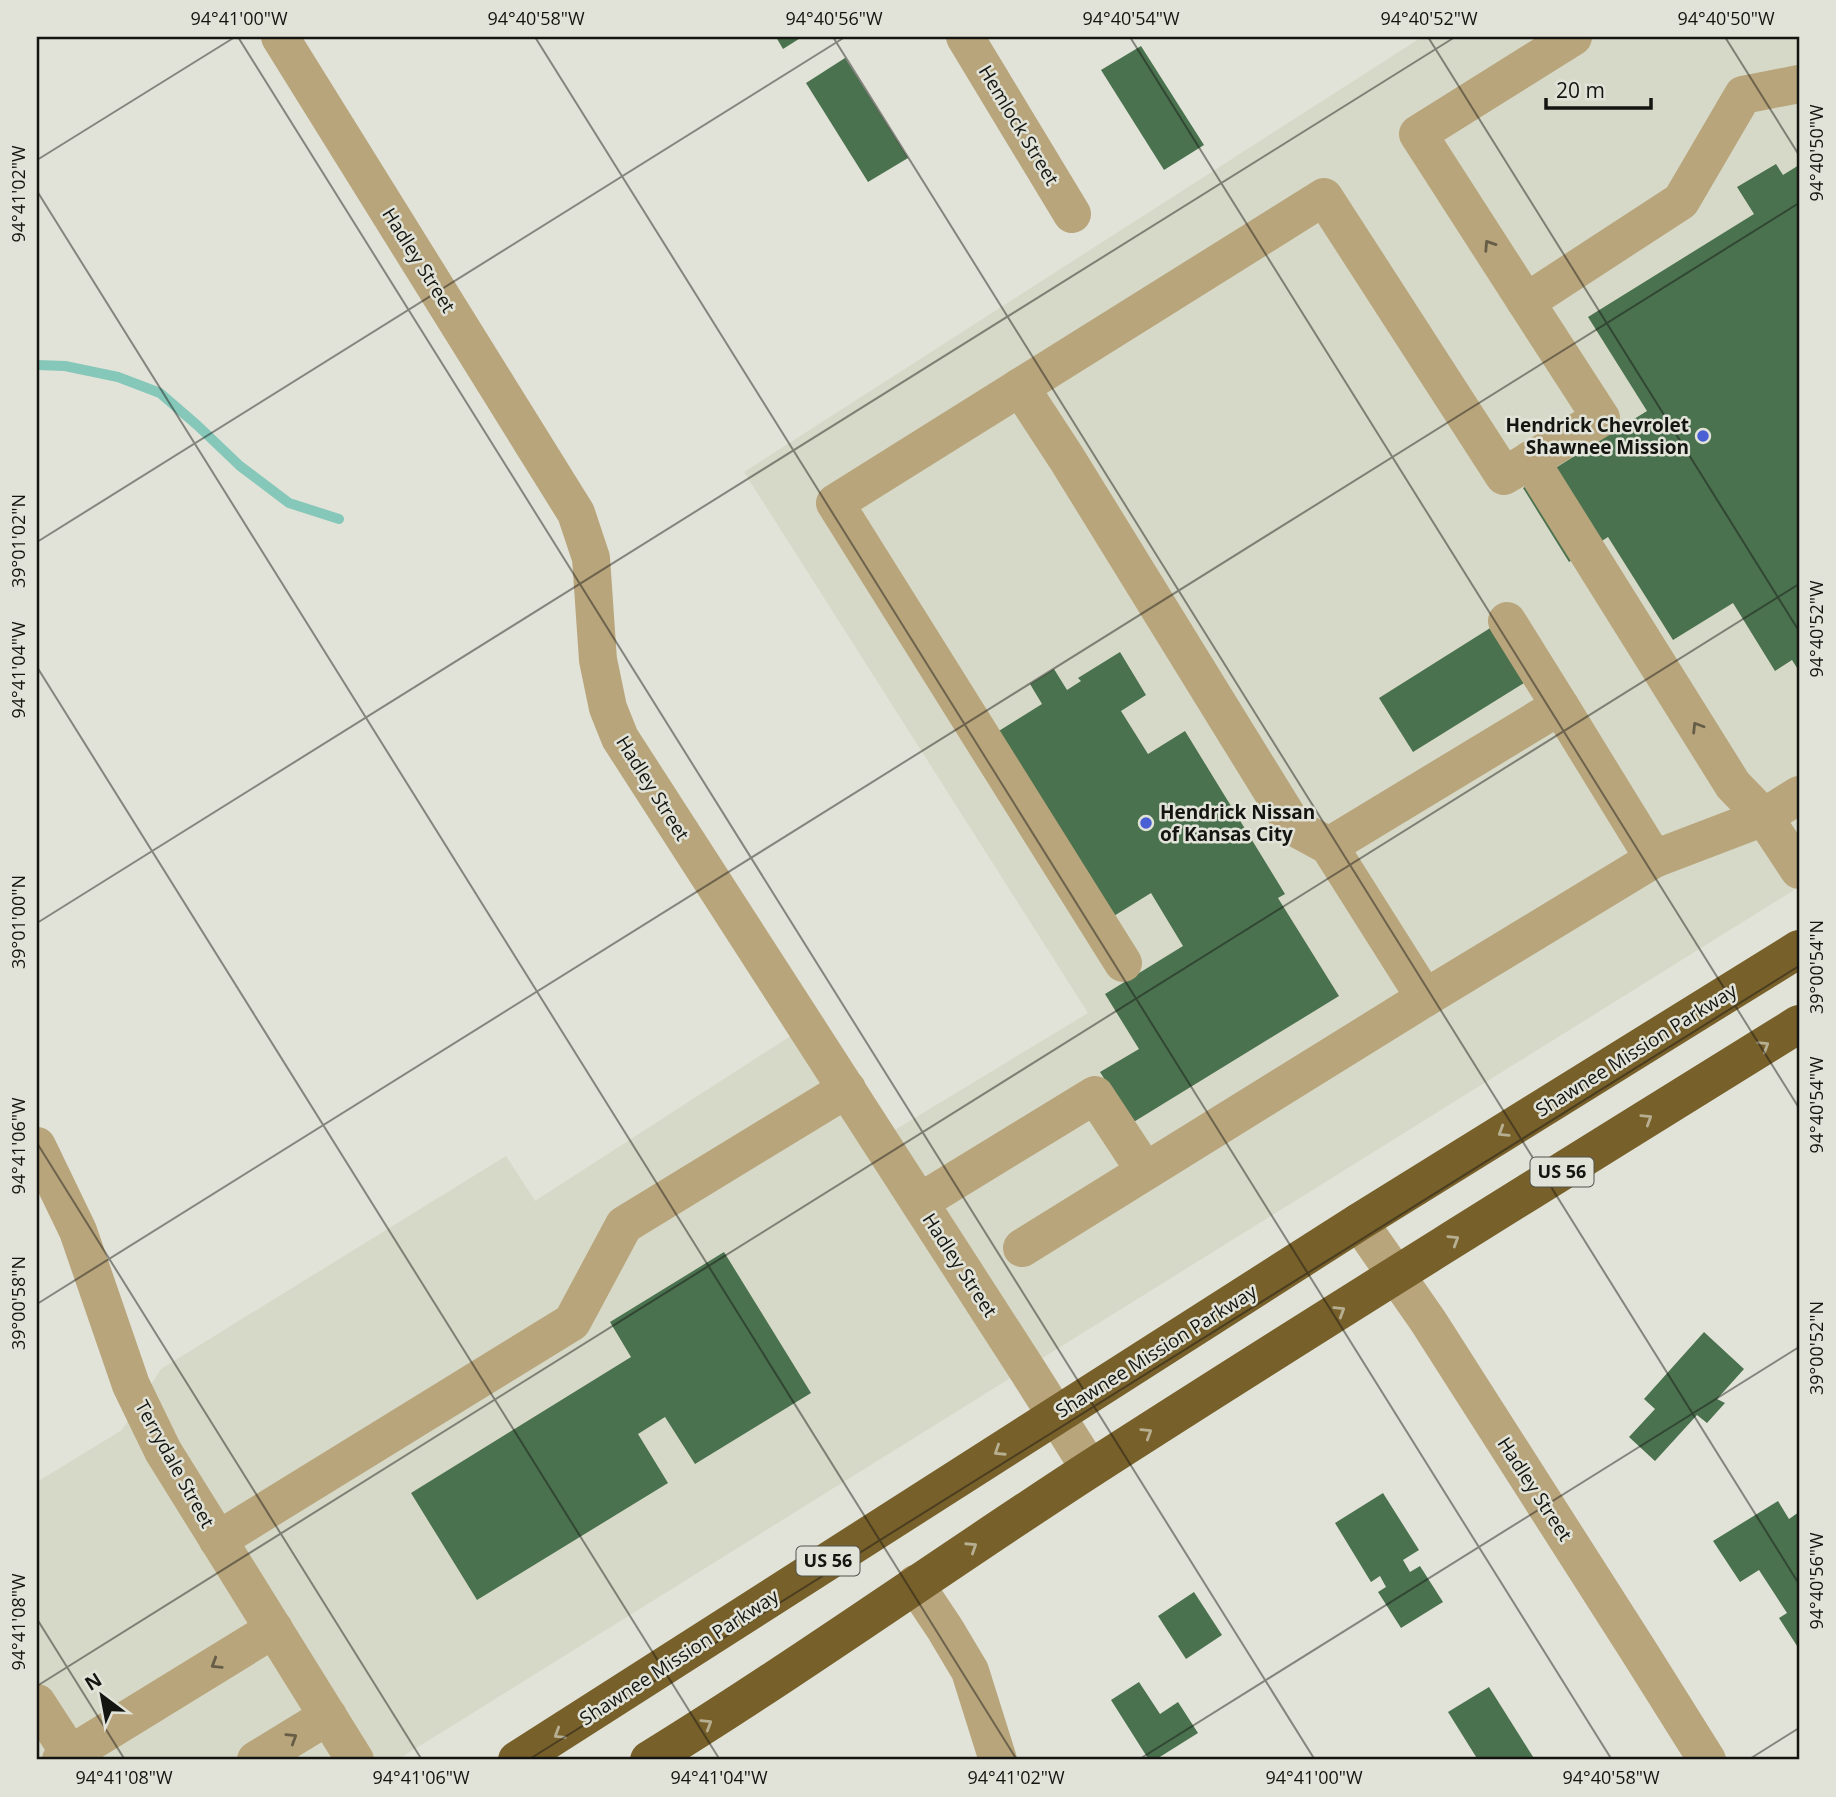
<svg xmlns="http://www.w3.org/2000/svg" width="1836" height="1797" viewBox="0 0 1836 1797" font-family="'Open Sans',sans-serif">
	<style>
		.built { fill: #d6d9c7 }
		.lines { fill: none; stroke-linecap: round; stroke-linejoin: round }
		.stream { stroke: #85c7b8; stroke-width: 10 }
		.building { fill: #4b724f }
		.minor { stroke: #b8a57c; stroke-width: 38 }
		.highway { stroke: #78602a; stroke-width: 38 }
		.oneway { stroke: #665d46 }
		.oneway2 { stroke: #b7af92 }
		.ticks { fill: none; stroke: #141511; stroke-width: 2; stroke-opacity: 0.45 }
		.poi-dot { fill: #495fd3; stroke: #e1e3d8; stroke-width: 2.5 }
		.labels { text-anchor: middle; stroke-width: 5; stroke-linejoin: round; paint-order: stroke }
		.shield { fill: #e1e3d8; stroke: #52534d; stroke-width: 2 }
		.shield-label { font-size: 18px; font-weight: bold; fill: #141511 }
		.street-label { font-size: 19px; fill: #141511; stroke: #e1e3d8 }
		.poi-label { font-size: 19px; font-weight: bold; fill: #141511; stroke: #e1e3d8; text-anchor: end }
		.neatline { fill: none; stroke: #141511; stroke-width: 2.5 }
		.ticks-label { font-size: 18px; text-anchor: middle; fill: #141511 }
	</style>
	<rect width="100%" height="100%" fill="#e1e3d8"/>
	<polygon class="built" points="1422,37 1799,37 1799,887 397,1760 37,1760 37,1482 122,1430 161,1369 506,1156 535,1201 792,1035 870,1145 1088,1013 744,472"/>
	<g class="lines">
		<polyline class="stream" points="37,365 65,366 118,377 160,393 197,425 240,466 289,503 339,519"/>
	</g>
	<g class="building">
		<polygon points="776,37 802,37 783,49"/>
		<polygon points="1141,46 1204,145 1164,170 1101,70"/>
		<polygon points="845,58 908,158 868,182 806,83"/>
		<polygon points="1776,164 1783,175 1799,165 1799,671 1792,660 1775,671 1733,603 1673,640 1608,537 1569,562 1523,488 1647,411 1588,317 1754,214 1737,187"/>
		<polygon points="1495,625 1529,680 1413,752 1379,698"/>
		<polygon points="1120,652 1146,695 1121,711 1148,754 1185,731 1285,894 1278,898 1339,996 1132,1123 1100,1072 1139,1049 1105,994 1183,946 1151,893 1109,919 994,734 1042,704 1030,684 1054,669 1067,690 1081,681 1078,678"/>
		<polygon points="724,1252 811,1393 695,1464 665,1417 638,1434 668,1483 477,1600 411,1493 631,1357 610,1322"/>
		<polygon points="1704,1332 1744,1369 1717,1399 1725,1403 1707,1423 1697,1415 1655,1461 1629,1437 1655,1409 1644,1399"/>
		<polygon points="1383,1493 1419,1550 1403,1560 1410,1572 1420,1566 1443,1602 1401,1628 1378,1592 1386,1587 1380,1576 1371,1582 1335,1523"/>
		<polygon points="1778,1501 1789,1519 1799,1512 1799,1649 1779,1618 1787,1613 1759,1570 1740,1582 1713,1541"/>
		<polygon points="1194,1592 1222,1635 1186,1659 1158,1616"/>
		<polygon points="1139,1682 1160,1714 1178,1702 1198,1733 1155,1760 1149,1760 1111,1700"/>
		<polygon points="1489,1687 1535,1760 1478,1760 1448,1712"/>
	</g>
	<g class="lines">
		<g class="minor">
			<polyline points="280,37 576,513 591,558 598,660 608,708 620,738 1028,1371 1090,1469"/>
			<polyline points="965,37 1072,214"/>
			<polyline points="1526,302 1418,134 1573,37"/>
			<polyline points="1020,387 1067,459 1294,827 1329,846 1425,998 1654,859 1764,817 1799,795"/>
			<polyline points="1530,460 1733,785 1764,817 1799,870"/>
			<polyline points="1507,621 1560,706"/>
			<polyline points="1329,846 1560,706 1654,859"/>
			<polyline points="1123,963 835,503 1324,197 1504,476 1601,418 1526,302 1681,201 1743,95 1799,84"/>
			<polyline points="37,1146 78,1231 131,1385 163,1451 355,1760"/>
			<polyline points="920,1202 1095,1095 1145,1171"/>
			<polyline points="1359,1222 1428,1321 1638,1650 1707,1760"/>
			<polyline points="1022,1248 1425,998"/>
			<polyline points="218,1540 572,1322 624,1225 847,1089"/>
			<polyline points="915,1584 945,1629 970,1671 998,1760"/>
			<polyline points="37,1703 74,1760"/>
			<polyline points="61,1760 274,1629"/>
			<polyline points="256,1760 328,1716"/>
		</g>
		<g class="highway">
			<polyline points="517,1760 1359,1222 1799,949"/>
			<path d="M649,1760C798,1668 942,1565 1090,1469C1325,1318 1562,1171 1799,1024"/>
		</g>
	</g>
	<defs><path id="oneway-chevron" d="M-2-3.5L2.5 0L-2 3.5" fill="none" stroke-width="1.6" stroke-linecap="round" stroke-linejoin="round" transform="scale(1.75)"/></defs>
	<g class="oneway">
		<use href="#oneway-chevron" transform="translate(1489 245) rotate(-123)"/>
		<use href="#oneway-chevron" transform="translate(1697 727) rotate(-122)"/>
		<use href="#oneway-chevron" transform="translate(216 1664) rotate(148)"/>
		<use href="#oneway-chevron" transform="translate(292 1738) rotate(-32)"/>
	</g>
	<g class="oneway2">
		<use href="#oneway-chevron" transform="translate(1764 1046) rotate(-32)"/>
		<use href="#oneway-chevron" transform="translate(1647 1119) rotate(-32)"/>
		<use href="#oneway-chevron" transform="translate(1503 1132) rotate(148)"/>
		<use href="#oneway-chevron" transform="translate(1454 1240) rotate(-32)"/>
		<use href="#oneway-chevron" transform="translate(1340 1311) rotate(-32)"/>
		<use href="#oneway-chevron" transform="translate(1147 1433) rotate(-32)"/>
		<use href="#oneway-chevron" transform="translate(999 1451) rotate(147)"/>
		<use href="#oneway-chevron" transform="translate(972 1547) rotate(-33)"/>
		<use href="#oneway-chevron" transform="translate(707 1724) rotate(-32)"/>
		<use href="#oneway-chevron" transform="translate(559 1734) rotate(148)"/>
	</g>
	<path class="ticks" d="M238,37L1315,1760M535,37L1612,1760M833,37L1799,1584M1130,37L1799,1108M1428,37L1799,631M1725,37L1799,155M37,160L235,37M37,191L1017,1760M37,542L845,37M37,667L720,1760M37,923L1455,37M37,1143L422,1760M37,1304L1799,203M37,1619L125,1760M37,1686L1799,584M528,1760L1799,966M1138,1760L1799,1347M1748,1760L1799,1728"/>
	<g class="poi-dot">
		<circle cx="1703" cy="436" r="7"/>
		<circle cx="1146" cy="823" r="7"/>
	</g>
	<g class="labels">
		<g class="shield">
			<rect x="1530.5" y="1157.5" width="63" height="29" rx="5"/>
			<rect x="796.5" y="1546.5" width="63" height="29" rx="5"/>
		</g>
		<g class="shield-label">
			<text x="1562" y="1178">US 56</text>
			<text x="828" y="1567">US 56</text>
		</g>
		<g class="street-label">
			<text transform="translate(1019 125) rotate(59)" y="7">Hemlock Street</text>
			<text transform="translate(419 260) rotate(58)" y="7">Hadley Street</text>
			<text transform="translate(653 788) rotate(58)" y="7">Hadley Street</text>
			<text transform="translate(1636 1050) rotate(-32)" y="7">Shawnee Mission Parkway</text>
			<text transform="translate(960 1265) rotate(57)" y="7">Hadley Street</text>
			<text transform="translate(1156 1351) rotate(-32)" y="7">Shawnee Mission Parkway</text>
			<text transform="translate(175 1464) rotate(61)" y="7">Terrydale Street</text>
			<text transform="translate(1535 1489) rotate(57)" y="7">Hadley Street</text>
			<text transform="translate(679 1657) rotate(-33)" y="7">Shawnee Mission Parkway</text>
		</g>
		<g class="poi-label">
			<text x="1689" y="432">Hendrick Chevrolet<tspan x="1689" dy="22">Shawnee Mission</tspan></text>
			<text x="1160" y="819" text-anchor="start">Hendrick Nissan<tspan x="1160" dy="22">of Kansas City</tspan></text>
		</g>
	</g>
	<rect width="1836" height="1797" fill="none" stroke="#e1e3d8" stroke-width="77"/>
	<g transform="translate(102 1696) rotate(328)" stroke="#e1e3d8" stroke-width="5" paint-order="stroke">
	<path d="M0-5L12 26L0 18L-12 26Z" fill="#141511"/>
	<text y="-10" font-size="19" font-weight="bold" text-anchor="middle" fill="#141511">N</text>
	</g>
	<path d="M1546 98v10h105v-10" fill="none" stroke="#141511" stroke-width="3.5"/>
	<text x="1556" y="98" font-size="21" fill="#141511" stroke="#e1e3d8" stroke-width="5" paint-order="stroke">20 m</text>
	<rect x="38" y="38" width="1760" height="1720" class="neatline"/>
	<g class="ticks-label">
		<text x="239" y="25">94°41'00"W</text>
		<text x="536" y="25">94°40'58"W</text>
		<text x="834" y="25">94°40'56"W</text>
		<text x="1131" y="25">94°40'54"W</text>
		<text x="1429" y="25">94°40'52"W</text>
		<text x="1726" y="25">94°40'50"W</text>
		<text transform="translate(1817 153) rotate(-90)" y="6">94°40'50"W</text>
		<text transform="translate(19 194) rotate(-90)" y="6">94°41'02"W</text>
		<text transform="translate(19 541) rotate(-90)" y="6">39°01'02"N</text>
		<text transform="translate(1817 629) rotate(-90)" y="6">94°40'52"W</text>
		<text transform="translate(19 670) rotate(-90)" y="6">94°41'04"W</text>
		<text transform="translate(19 922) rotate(-90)" y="6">39°01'00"N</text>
		<text transform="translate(1817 967) rotate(-90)" y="6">39°00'54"N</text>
		<text transform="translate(1817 1105) rotate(-90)" y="6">94°40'54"W</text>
		<text transform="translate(19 1146) rotate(-90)" y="6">94°41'06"W</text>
		<text transform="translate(19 1303) rotate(-90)" y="6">39°00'58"N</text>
		<text transform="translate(1817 1348) rotate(-90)" y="6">39°00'52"N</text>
		<text transform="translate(1817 1581) rotate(-90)" y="6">94°40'56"W</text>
		<text transform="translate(19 1622) rotate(-90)" y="6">94°41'08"W</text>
		<text x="124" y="1784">94°41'08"W</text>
		<text x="421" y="1784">94°41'06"W</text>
		<text x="719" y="1784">94°41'04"W</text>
		<text x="1016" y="1784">94°41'02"W</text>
		<text x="1314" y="1784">94°41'00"W</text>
		<text x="1611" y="1784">94°40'58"W</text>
	</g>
</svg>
